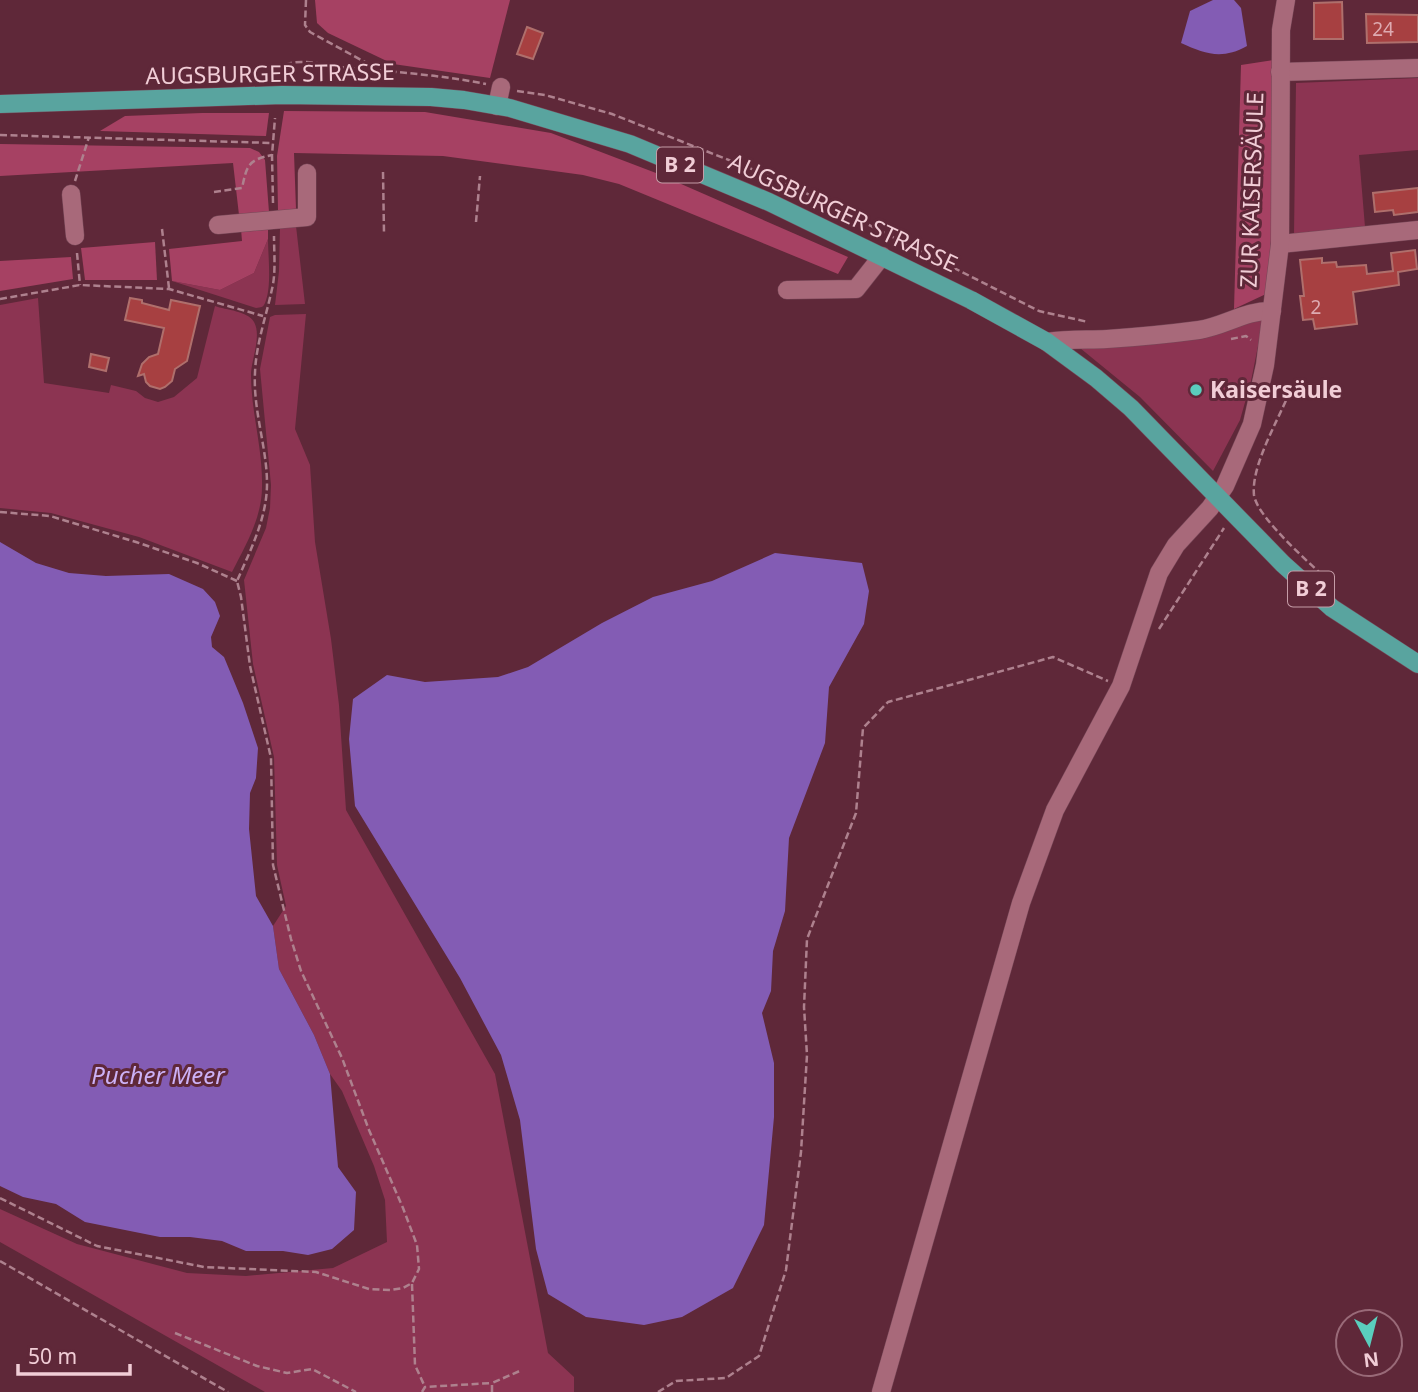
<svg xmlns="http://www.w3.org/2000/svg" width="1418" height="1392" viewBox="0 0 1418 1392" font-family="'Noto Sans',sans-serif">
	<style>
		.green { fill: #8c3452 }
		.forest { fill: #a64163 }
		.water { fill: #835cb4 }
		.building { fill: #a74041; stroke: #af6f6c; stroke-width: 2 }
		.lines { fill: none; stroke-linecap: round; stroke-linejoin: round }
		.minor-casing { stroke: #764757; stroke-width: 19 }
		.major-casing { stroke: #764757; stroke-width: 19 }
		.path { stroke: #ae818e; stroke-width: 2.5; stroke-dasharray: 7 3.5; stroke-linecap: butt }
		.minor { stroke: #a8697a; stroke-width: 18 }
		.major { stroke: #59a49f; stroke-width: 18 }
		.poi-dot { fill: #5acebd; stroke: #5f2839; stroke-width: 2.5 }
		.labels { text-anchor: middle; stroke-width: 6; stroke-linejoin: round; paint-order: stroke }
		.number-label { font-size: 19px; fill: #deaab1 }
		.shield { fill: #5f2839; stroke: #c59ca7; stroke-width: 2 }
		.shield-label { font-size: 21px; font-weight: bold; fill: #f1cdd6 }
		.street-label { font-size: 23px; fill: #f1cdd6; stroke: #5f2839 }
		.poi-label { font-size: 23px; font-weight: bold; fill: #f1cdd6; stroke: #5f2839; text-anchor: start }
		.water-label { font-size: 24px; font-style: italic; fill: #ccb1f6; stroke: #5f2839 }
	</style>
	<rect width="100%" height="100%" fill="#5f2839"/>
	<g class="green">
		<polygon points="1418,78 1418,150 1359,155 1365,227 1294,235 1296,83"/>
		<polygon points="296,226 305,304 275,305 279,271 280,227"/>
		<path d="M268,239C268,256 272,287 265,303C263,308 261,307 256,308L172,281L220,290L254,273Z"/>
		<path d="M38,298L44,383L109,393L111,385L136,391L145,398L158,402L174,397L197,378L215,306C226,310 248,311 254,322C262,336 251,360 251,375C251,412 263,449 262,487C262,517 246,545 232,572L139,537L51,513L0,508V305Z"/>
		<polygon points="306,314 295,429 310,465 315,542 331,639 339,705 346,810 495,1074 548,1353 574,1377 574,1392 265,1392 0,1242 0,1209 77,1244 187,1273 246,1276 333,1268 387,1242 385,1200 374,1166 342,1091 330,1074 314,1035 279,969 273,926 286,906 277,865 274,757 253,664 244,580 266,528 270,508 271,485 260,369 270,317 275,315"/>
		<polygon points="1264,316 1251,381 1240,420 1213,471 1140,397 1080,348 1203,339"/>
	</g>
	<g class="forest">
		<polygon points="315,0 510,0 490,78 393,64 328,33 317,23"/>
		<polygon points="1273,60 1274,242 1266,294 1234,309 1241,65"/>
		<polygon points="284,111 425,112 551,133 656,173 848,257 838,274 619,184 583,175 443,156 294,153 296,209 278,211 277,156"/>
		<polygon points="202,113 269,113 266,136 100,131 125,116"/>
		<polygon points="0,144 250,148 259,152 265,160 269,212 239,215 233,163 0,176"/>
		<polygon points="268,228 268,239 254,273 220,290 172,281 169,249 242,241 241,229"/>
		<polygon points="155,242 157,280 85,280 81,248"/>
		<polygon points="71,257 73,279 0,291 0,261"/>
	</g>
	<g class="water">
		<path d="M1213,0H1234L1241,8L1247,46C1222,60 1205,54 1181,43L1190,11Z"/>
		<polygon points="0,542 36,563 69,573 106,576 169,574 203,589 215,602 220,616 211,637 212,647 224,657 243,703 258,748 256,778 250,793 249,829 256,896 273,926 279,969 314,1035 330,1074 338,1167 356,1192 354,1230 332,1249 308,1255 283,1251 246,1251 222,1241 190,1237 160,1237 85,1222 56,1204 23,1197 0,1186"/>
		<polygon points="775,553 862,563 869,591 864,624 829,687 825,743 789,838 785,911 773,951 771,991 762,1013 774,1063 774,1117 764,1225 733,1288 682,1317 644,1325 586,1317 548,1294 536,1249 520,1120 501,1055 460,978 355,806 349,739 353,699 387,675 425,682 498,677 528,667 602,623 653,597 712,581"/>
	</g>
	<g class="building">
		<polygon points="1342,2 1343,39 1314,39 1314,3"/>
		<polygon points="1366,14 1418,15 1418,42 1367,43"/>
		<polygon points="527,27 543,33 533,59 517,54"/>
		<polygon points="1418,188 1418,212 1394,215 1393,210 1375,212 1373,193"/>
		<polygon points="1415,250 1417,269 1398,272 1399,285 1353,292 1357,324 1315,329 1313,319 1303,320 1300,296 1304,296 1300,260 1322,258 1322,263 1336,262 1337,267 1366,265 1367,274 1393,271 1391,253"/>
		<polygon points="130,298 142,300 142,303 169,310 171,300 200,306 187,361 175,369 172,381 165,387 160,389 150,386 146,382 144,374 138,376 142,364 149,357 158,354 164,328 125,320"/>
		<polygon points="91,354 109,358 106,371 89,367"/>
	</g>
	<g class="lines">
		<defs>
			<g id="minor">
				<polyline points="1280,72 1418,68"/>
				<polyline points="497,106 501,87"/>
				<polyline points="71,194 75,236"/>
				<polyline points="218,225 307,217 307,173"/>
				<polyline points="1280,244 1418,230"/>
				<polyline points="787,290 856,289 882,256"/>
				<path d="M1047,342C1068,339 1086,340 1107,339C1137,337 1169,334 1199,330C1225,326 1246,310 1272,311"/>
				<polyline points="881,1392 1021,903 1055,810 1121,686 1159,573 1176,545 1210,508 1225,486 1252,424 1265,365 1280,244 1281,30 1286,0"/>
			</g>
			<polyline id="major" points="0,104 282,95 431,97 464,100 510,108 630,144 769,202 971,300 1047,342 1096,378 1131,408 1283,564 1332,608 1418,664"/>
		</defs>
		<use href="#minor" class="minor-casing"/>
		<use href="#major" class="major-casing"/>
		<g class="path">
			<polyline points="306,0 305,25 310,32 374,67"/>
			<path d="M273,81C276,71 280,66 291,63C306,59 334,67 350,68C396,72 441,75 486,84"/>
			<polyline points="517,91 545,95 612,114 782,181 1039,311 1088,322"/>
			<polyline points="0,135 272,143"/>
			<polyline points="383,172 384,233"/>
			<polyline points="75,181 89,137"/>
			<path d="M214,192L242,188C247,165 248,160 272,155"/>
			<polyline points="273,203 272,155 275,118"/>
			<polyline points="476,222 480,176"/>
			<polyline points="162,229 169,288"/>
			<polyline points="77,253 80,285"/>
			<polyline points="0,299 80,285 169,289 263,316"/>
			<polyline points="1231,339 1246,336 1251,340"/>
			<path d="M1276,385L1283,389L1287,398C1276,424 1251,467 1254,495C1257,518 1314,567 1332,584"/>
			<polyline points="0,512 50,516 136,542 197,563 237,581"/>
			<polyline points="1159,629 1224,528"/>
			<path d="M0,1198L97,1246L204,1267L316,1272L369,1289L390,1290L403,1288L412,1283L419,1269L417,1245L403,1208L369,1130L342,1058L301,971L291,939L273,865L271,758L250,666L241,597L237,581C250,551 267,518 267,484C267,447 253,411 255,373C256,344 266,317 272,289C276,273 274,253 274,236"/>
			<polyline points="0,1261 228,1392"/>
			<polyline points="412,1284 415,1365 425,1387"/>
			<polyline points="175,1333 257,1366 287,1373 312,1369 356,1392"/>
			<polyline points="422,1392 425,1387 492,1383"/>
			<polyline points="492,1392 492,1383 522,1370"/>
			<polyline points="658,1392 676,1381 726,1378 759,1356 786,1270 801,1152 807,1055 804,1007 807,939 856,813 863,728 888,702 1053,657 1108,681"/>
		</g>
		<use href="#minor" class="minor"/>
		<use href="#major" class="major"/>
	</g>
	<circle class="poi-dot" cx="1196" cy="390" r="7"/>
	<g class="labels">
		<g class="number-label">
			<text x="1383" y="36">24</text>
			<text x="1316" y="314">2</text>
		</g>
		<g class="shield">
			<rect x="657" y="147.5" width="46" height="35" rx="5"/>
			<rect x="1288" y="571.5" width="46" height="35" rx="5"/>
		</g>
		<g class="shield-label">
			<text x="680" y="172">B 2</text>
			<text x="1311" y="596">B 2</text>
		</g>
		<g class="street-label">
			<text transform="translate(270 74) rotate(-1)" y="8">AUGSBURGER STRASSE</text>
			<text transform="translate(1252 190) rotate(-88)" y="8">ZUR KAISERSÄULE</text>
			<text transform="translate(843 213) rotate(25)" y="8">AUGSBURGER STRASSE</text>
		</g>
		<g class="poi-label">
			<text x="1210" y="398">Kaisersäule</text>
		</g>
		<g class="water-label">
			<text x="158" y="1084">Pucher Meer</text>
		</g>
	</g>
	<g transform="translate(1369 1343) rotate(173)"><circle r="33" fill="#5f2839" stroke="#996a78" stroke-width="2"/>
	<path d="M0-5L12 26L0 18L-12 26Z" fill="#5acebd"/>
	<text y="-10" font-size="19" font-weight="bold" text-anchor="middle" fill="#f1cdd6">N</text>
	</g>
	<path d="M18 1364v10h112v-10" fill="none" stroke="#f1cdd6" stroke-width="3.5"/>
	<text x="28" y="1364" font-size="21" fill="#f1cdd6" stroke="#5f2839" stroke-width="5" paint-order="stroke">50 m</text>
</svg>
